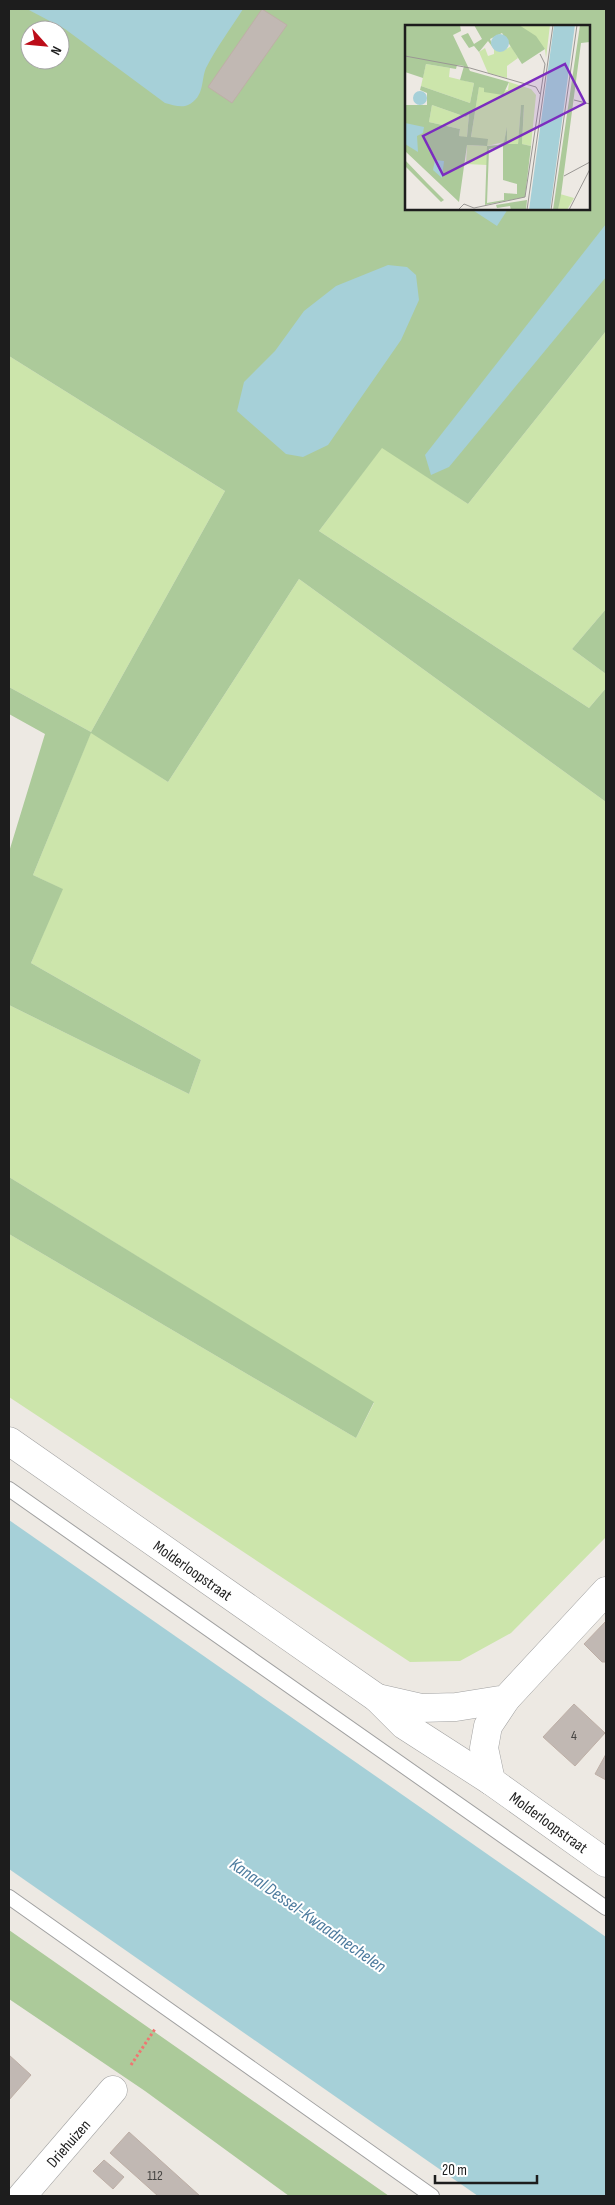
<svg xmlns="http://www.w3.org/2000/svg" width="615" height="2205" viewBox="0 0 615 2205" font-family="'Sofia Sans Condensed',sans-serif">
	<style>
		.grass { fill: #cce5ab }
		.forest { fill: #acca9a; fill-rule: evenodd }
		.water { fill: #a6d0d8 }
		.building { fill: #c1b8b3; stroke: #beafa6 }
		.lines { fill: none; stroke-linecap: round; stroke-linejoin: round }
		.lane-casing { stroke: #a1a1a1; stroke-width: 16 }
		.street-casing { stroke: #a1a1a1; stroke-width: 29 }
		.path { stroke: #f07571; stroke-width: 3; stroke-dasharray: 2.5 2.5; stroke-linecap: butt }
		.lane { stroke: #fff; stroke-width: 14 }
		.street { stroke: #fff; stroke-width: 28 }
		.labels { text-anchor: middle; stroke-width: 4; stroke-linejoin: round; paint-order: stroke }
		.number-label { font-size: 14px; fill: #464442 }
		.street-label { font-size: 16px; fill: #1d1d1d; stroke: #fff }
		.water-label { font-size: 18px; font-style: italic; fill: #4d7b9e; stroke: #fff }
		.inset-road { fill: none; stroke: #9a9794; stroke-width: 1 }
		.view { fill: #7b2cbf; fill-opacity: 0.15; stroke: #7b2cbf; stroke-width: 2.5 }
		.inset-edge { fill: none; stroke: #1d1d1d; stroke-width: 2.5 }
	</style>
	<rect width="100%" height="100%" fill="#ede9e3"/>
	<g class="grass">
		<polygon points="606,331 606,609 572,649 606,674 606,688 589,708 319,531 382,447 468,504"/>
		<polygon points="9,356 225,491 91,732 168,782 299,579 606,802 606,1537 511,1633 460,1661 410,1662 9,1397 9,1234 356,1438 374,1403 9,1177 9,1005 189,1094 201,1060 31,963 62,889 33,875 91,732 9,687"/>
	</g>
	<g class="forest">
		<path d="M9,9H606V331L468,504L382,448L319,531L589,708L606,688V802L299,579L168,782L91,733L33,875L63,889L31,963L201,1060L189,1094L9,1005V852L45,734L9,714V687L91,732L225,491L9,356ZM406,26H589V209H406ZM30,30H60V60H30Z"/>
		<polygon points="606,609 606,674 572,649"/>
		<polygon points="9,1177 374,1402 356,1438 9,1234"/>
		<polygon points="9,1930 389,2196 289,2196 145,2091 9,1999"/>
	</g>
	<g class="water">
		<path d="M27,9H243C231,28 216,48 206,68C201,79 205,97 188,105C182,108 172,105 165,103L65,29Z"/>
		<polygon points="471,209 508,209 497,226"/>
		<polygon points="606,224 606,277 449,467 431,475 425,455"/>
		<polygon points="388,265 407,267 416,275 419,300 401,340 328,445 303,457 286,454 237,411 244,382 275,351 304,311 336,286"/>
		<polygon points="9,1520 606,1937 606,2196 478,2196 9,1869"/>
	</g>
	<g class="building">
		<polygon points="262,9 287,25 232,103 208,87"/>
		<polygon points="606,1621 606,1662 602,1662 584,1644"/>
		<polygon points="574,1704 605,1733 575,1766 543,1737"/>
		<polygon points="606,1754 606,1780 595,1774"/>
		<polygon points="9,2055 31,2075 9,2100"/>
		<polygon points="129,2132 200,2196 158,2196 110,2153"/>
		<polygon points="104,2160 124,2177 113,2189 93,2171"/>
	</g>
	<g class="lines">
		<defs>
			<g id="lane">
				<polyline points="9,1489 606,1908"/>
				<polyline points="9,1897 432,2196"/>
			</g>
			<g id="street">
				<polyline points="9,1441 377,1698 404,1725 491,1781 606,1863"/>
				<polyline points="377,1698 421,1708 456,1707 506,1699 606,1591"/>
				<polyline points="491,1781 484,1748 488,1726 506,1699"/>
				<polyline points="22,2196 113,2090"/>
			</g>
		</defs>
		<use href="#lane" class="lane-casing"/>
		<use href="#street" class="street-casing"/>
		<polyline class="path" points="131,2065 155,2029"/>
		<use href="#lane" class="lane"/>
		<use href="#street" class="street"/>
	</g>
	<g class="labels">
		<g class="number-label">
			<text x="574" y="1740">4</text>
			<text x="155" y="2180">112</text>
		</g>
		<g class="street-label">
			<text transform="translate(193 1570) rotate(35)" y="6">Molderloopstraat</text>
			<text transform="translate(549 1822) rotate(36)" y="6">Molderloopstraat</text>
			<text transform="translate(68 2143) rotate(-49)" y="6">Driehuizen</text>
		</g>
		<g class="water-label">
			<text transform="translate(308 1915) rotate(35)" y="6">Kanaal Dessel-Kwaadmechelen</text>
		</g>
	</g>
	<g transform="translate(405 25)">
		<rect width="185" height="185" fill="#ede9e3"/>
		<path d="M114,0H145L141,33L140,24ZM106,21L113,33L102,41V53L83,48L74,27L80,23L83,31L89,29V24L98,26ZM21,39L45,43L44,52L69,58L65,78L16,61ZM104,57L126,64L131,70L126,121L117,119L119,81H116L113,119H102V103L99,117L82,121V140L61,139L62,120L82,121L66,112L74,61L80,63L79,67L103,65ZM27,80L61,92L64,89L62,113L54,111L55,104L24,97ZM155,169L169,173L162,185H153Z" fill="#cce5ab"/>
		<path d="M0,0H55L56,6L48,10L65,46L104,57L98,70L79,67V63L74,62L66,112L83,114L82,121L93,120L99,117L102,102V119H113L116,80H119L117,119L126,121L120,172L80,180L82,121L62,120L54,177L0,126V80H22V68L15,65L16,61L65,78L69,58L55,55L59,41L52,40L51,44L21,39L18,53L0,47ZM27,80L61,92L64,89L62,112L54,111L55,104L24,97ZM98,121V155L112,159V169L99,168V175L82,178L84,124ZM69,0H114L131,11L140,24L117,39L97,8L85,14L89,24L83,16L74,27L69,21L64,23L56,11L63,8L69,19L77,14ZM175,0H185V17L176,18L156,170L153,185H148ZM0,135L22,158L39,175L36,177L0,141ZM122,175L121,185H106L105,181L92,183L91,180Z" fill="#acca9a" fill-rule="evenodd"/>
		<path d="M149,0H170L145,185H124ZM86 18a9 9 0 1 1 18 0a9 9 0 1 1-18 0ZM8 73a7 7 0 1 1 14 0a7 7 0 1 1-14 0ZM0,98L19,102L18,108L12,111L13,127L0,119ZM30,135L39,136L37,153L28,145Z" fill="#a6d0d8"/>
		<path class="inset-road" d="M0,31L65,43L131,62L135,69M169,75L185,79M159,151L185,137M53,185L59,179L69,183L120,172L140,39L135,29M122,185L148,0M146,185L172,0M164,185L185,144"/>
		<path class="view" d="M160,39L180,78L38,150L18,111Z"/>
		<rect width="185" height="185" class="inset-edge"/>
	</g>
	<rect width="615" height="2205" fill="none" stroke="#1d1d1d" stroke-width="20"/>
	<g transform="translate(45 45) rotate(117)"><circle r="24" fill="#ffffff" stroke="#a5a5a5"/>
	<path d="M0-4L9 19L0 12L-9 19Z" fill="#bc0d19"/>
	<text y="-8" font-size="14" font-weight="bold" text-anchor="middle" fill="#1d1d1d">N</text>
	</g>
	<path d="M435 2175v8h102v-8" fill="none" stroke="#1d1d1d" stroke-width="2.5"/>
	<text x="442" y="2175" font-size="15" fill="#1d1d1d" stroke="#ffffff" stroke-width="4" paint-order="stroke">20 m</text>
</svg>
